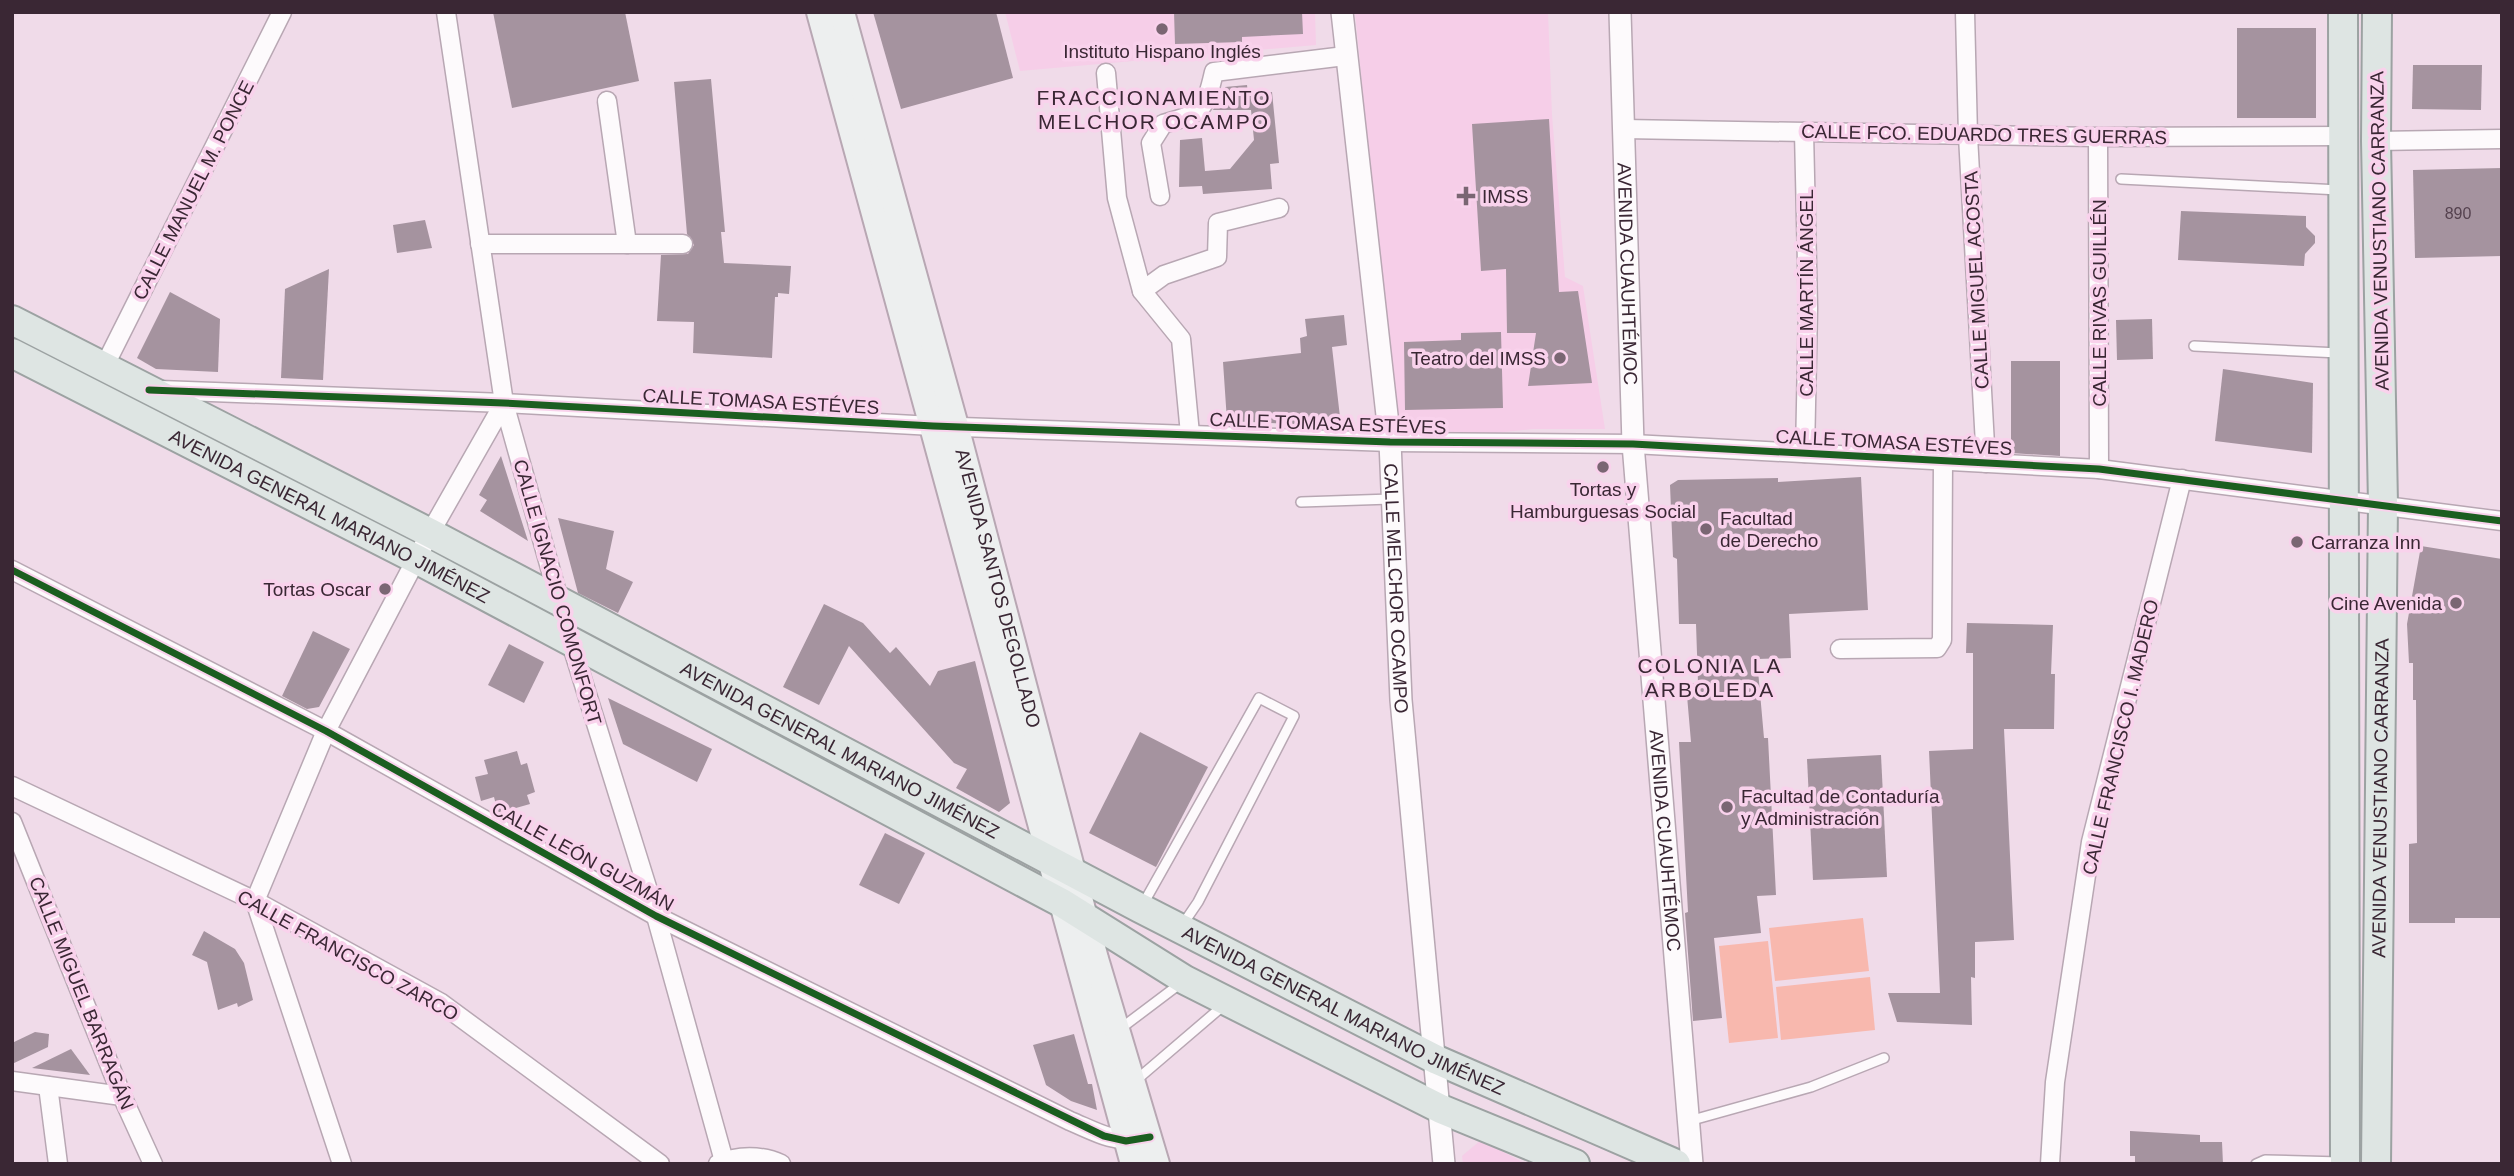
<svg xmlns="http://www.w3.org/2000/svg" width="2514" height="1176" viewBox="0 0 2514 1176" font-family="Arial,sans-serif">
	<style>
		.built { fill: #f6cee8 }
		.green { fill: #f8b8ae }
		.building { fill: #a5939f }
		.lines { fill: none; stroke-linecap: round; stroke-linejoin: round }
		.service-casing { stroke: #b8a7b3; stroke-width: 12 }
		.minor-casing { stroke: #b8a7b3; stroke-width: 21 }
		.tertiary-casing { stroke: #b8a7b3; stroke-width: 24 }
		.secondary-casing { stroke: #b8a7b3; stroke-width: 28 }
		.primary-casing { stroke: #9ca2a2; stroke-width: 32 }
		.service { stroke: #fdfafc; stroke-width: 9 }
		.minor { stroke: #fdfafc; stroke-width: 18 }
		.tertiary { stroke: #fdfafc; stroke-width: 21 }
		.secondary { stroke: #edefef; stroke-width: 24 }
		.primary { stroke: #dee5e3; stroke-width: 28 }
		.cycleway-casing { stroke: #f9d2ec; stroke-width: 11 }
		.cycleway { stroke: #1b5e20; stroke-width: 7 }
		.poi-dot { fill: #7a6673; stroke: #f9d2ec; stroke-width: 2.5 }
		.labels { text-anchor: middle; stroke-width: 7; stroke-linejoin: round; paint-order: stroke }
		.number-label { font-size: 16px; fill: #55424f }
		.poi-label { font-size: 19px; fill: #3a2734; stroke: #f9d2ec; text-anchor: start }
		.street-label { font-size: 19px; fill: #3a2734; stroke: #f9d2ec }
		.neighbourhood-label { font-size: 21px; letter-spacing: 2px; fill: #3a2734; stroke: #f9d2ec }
	</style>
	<rect width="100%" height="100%" fill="#f0dbe9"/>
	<g class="built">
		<polygon points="1005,12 1315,12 1316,45 1020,71"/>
		<polygon points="1355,12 1548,12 1552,115 1565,277 1583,286 1605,429 1533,429 1485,434 1395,428"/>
		<polygon points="1481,1140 1526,1164 1463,1164 1462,1156"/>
	</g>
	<g class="green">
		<polygon points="1863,918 1869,971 1775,981 1769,928"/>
		<polygon points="1768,941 1778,1038 1729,1043 1719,946"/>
		<polygon points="1870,977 1875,1030 1781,1040 1776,987"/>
	</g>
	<g class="building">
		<polygon points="493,12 625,12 639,81 512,108"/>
		<polygon points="873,12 996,12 1013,78 901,109"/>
		<polygon points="1174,12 1302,12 1303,34 1242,37 1242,42 1175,44"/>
		<rect x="2237" y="28" width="79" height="90"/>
		<polygon points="2413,65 2482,65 2481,110 2412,109"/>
		<polygon points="711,79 725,232 721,232 724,263 791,266 789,294 778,293 778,297 775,297 772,358 693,353 694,322 657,321 661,255 688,254 694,245 687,234 674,82"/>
		<polygon points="1247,85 1248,94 1272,92 1279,163 1270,164 1272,189 1203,194 1202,186 1179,187 1180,140 1202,138 1205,171 1230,169 1254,140 1251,110 1213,110 1219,96 1226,95 1225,87"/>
		<polygon points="1549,119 1559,292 1578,291 1592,383 1528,386 1536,333 1507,333 1506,269 1481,271 1472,124"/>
		<polygon points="2502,168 2502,256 2415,258 2413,170"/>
		<polygon points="2181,211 2306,216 2306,227 2315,236 2315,243 2305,254 2304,266 2178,260"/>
		<polygon points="425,220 432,248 397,253 393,225"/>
		<polygon points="329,269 323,380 281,378 285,289"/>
		<polygon points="170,292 220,319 218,372 156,369 137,358"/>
		<polygon points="1344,315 1347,345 1332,347 1341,426 1227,421 1223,362 1301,353 1300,338 1307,336 1305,319"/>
		<polygon points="2152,319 2153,359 2117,360 2116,320"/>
		<polygon points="1501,332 1503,408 1405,410 1404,342 1461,340 1461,333"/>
		<polygon points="2011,361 2060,361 2060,456 2011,453"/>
		<polygon points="2223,369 2313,383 2312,453 2215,441"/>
		<polygon points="501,456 528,541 480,511 487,500 479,495"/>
		<polygon points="1861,477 1868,610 1789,614 1791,658 1757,659 1764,738 1768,738 1776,895 1757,896 1761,933 1714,938 1722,1018 1693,1021 1685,913 1688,912 1679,742 1691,742 1686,684 1698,683 1696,624 1679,624 1677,559 1673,557 1670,485 1678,480 1778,478 1778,482"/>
		<polygon points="558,518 614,531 606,569 633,582 618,613 578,593"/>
		<polygon points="2421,546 2502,559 2502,918 2455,918 2455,923 2409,923 2409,844 2417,843 2416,700 2413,700 2413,663 2409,663 2407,624"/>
		<polygon points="824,604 863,623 890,653 896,647 930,686 938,671 975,661 1010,803 999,812 956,788 967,769 954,763 849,646 819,705 783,687"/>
		<polygon points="1967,623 2053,625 2051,674 2055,674 2054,729 2004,729 2014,940 1975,942 1975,978 1971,977 1972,1025 1897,1022 1888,993 1940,993 1929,751 1973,749 1973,653 1966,653"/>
		<polygon points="313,631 350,649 319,707 307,709 282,696"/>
		<polygon points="509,644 544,662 524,703 488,685"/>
		<polygon points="608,698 712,749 697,782 623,744"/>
		<polygon points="1140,732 1208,767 1156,867 1089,833"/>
		<polygon points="517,751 521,765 527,763 535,792 527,795 530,804 498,813 494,797 481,801 475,777 488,774 484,760"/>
		<polygon points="1881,755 1887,877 1813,880 1807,759"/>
		<polygon points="885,833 925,853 899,904 859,885"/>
		<polygon points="204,931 235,949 244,963 253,1000 238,1007 237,1003 218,1010 207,962 192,955"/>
		<polygon points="35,1032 49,1034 48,1047 12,1064 12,1043"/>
		<polygon points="1074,1034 1088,1084 1092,1084 1097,1110 1071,1101 1046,1085 1033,1045"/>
		<polygon points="71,1049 90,1075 32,1068"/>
		<polygon points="2130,1131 2200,1135 2200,1142 2222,1142 2223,1164 2135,1164 2135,1156 2130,1156"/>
	</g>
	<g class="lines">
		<defs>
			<g id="service">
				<polyline points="2121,179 2339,190"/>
				<polyline points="2194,346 2339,353"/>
				<polyline points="1301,502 1391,499"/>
				<polyline points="1142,906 1259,698 1294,716 1198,902 1181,927"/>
				<polyline points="1120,1029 1181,983"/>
				<polyline points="1134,1082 1224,1005"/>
				<polyline points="1689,1121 1811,1087 1884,1058"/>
				<polyline points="2256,1164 2265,1160 2340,1162"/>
			</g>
			<g id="minor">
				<polyline points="446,12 504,403 571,643 656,916 724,1161"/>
				<polyline points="1965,12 1968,136 1986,463"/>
				<polyline points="1106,73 1117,198 1142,291 1181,339 1190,434"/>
				<polyline points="607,101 627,244"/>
				<polyline points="1624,129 2098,137 2344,136"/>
				<polyline points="1804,132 1808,308 1805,453"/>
				<polyline points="2098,137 2099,469"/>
				<polyline points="2376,141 2502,139"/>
				<path d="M1160,196L1151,143L1163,124C1201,113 1205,112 1214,72L1345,56"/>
				<polyline points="480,244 683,244"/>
				<polyline points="1142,291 1164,275 1217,257 1218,223 1279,208"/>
				<polyline points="104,367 282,12"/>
				<polyline points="160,390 504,403 933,426 1390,442 1633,444 2099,469 2502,521"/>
				<path d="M12,570L326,731L656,916L1070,1121C1092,1130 1113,1143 1137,1139"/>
				<polyline points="1840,649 1937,648 1942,640 1943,461"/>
				<polyline points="12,786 255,901 441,1003 660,1164"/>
				<polyline points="12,822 122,1096 153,1164"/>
				<polyline points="12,1081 122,1096"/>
				<polyline points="48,1086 58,1164"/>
				<polyline points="342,1164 255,901 326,731 430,533 504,403"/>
				<path d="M718,1164C737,1155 762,1155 781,1164"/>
				<polyline points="2050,1164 2055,1082 2091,842 2182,479"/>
			</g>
			<g id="tertiary">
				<path id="s1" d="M1342,12L1390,442L1401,700L1444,1164"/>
				<path id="s2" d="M1620,12L1633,444L1692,1164"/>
			</g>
			<g id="secondary">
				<polyline points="819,12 1133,1164"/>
				<path id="s3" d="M842,12L956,426L1096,959L1157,1164"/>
			</g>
			<g id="primary">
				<polyline points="2343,12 2345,1164"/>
				<path id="s4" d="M12,320L430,533L1140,908L1437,1060L1676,1164"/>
				<path id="s5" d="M12,353L418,560L1062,903L1185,980L1441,1109L1575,1164"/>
				<path id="s6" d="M2376,1164L2383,504L2376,141L2377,12"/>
			</g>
		</defs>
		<use href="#service" class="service-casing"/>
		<use href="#minor" class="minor-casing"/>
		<use href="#tertiary" class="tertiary-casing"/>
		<use href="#secondary" class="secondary-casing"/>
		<use href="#primary" class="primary-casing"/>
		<use href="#service" class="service"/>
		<use href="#minor" class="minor"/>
		<use href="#tertiary" class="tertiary"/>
		<use href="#secondary" class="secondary"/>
		<use href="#primary" class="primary"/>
		<defs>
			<g id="cycleway">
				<polyline points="149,390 504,403 933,426 1390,442 1633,444 2099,469 2502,521"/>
				<polyline points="12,570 326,731 656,916 1104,1136 1126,1141 1150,1137"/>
			</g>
		</defs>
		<use href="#cycleway" class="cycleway-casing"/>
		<use href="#cycleway" class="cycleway"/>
	</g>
	<g class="poi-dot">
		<circle cx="1162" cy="29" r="7"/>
		<path d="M1462.5 185.5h7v7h7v7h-7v7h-7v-7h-7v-7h7z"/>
		<circle cx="1560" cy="358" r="7"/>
		<circle cx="1603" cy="467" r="7"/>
		<circle cx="1706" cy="529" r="7"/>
		<circle cx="2297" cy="542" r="7"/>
		<circle cx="385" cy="589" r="7"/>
		<circle cx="2456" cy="603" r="7"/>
		<circle cx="1727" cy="807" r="7"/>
	</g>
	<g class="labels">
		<g class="number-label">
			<text x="2458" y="219">890</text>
		</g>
		<g class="poi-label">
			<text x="1162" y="58" text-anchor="middle">Instituto Hispano Inglés</text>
			<text x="1482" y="203">IMSS</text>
			<text x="1546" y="365" text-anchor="end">Teatro del IMSS</text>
			<text x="1603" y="496" text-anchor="middle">Tortas y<tspan x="1603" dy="22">Hamburguesas Social</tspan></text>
			<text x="1720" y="525">Facultad<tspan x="1720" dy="22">de Derecho</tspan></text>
			<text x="2311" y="549">Carranza Inn</text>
			<text x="371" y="596" text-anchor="end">Tortas Oscar</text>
			<text x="2442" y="610" text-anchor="end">Cine Avenida</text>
			<text x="1741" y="803">Facultad de Contaduría<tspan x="1741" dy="22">y Administración</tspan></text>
		</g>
		<g class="street-label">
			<text transform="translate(1984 134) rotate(1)" y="7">CALLE FCO. EDUARDO TRES GUERRAS</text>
			<text transform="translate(193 190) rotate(-63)" y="7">CALLE MANUEL M. PONCE</text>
			<text transform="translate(2379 231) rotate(-91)" y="7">AVENIDA VENUSTIANO CARRANZA</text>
			<text dy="7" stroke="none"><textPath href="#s2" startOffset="262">AVENIDA CUAUHTÉMOC</textPath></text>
			<text transform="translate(1976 280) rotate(-93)" y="7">CALLE MIGUEL ACOSTA</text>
			<text transform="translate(1806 293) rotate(-90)" y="7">CALLE MARTÍN ÁNGEL</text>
			<text transform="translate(2099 303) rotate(-90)" y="7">CALLE RIVAS GUILLÉN</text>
			<text transform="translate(761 401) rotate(3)" y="7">CALLE TOMASA ESTÉVES</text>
			<text transform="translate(1328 423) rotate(2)" y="7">CALLE TOMASA ESTÉVES</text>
			<text transform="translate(1894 442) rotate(3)" y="7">CALLE TOMASA ESTÉVES</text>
			<text dy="7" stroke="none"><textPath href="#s5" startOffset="357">AVENIDA GENERAL MARIANO JIMÉNEZ</textPath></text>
			<text dy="7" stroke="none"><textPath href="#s3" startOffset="597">AVENIDA SANTOS DEGOLLADO</textPath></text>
			<text dy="7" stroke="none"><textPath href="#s1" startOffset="579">CALLE MELCHOR OCAMPO</textPath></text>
			<text transform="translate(558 592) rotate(74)" y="7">CALLE IGNACIO COMONFORT</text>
			<text transform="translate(2120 737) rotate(-77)" y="7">CALLE FRANCISCO I. MADERO</text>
			<text dy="7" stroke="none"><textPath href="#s4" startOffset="933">AVENIDA GENERAL MARIANO JIMÉNEZ</textPath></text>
			<text dy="7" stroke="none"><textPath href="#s6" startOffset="366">AVENIDA VENUSTIANO CARRANZA</textPath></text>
			<text dy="7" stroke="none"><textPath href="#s2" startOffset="830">AVENIDA CUAUHTÉMOC</textPath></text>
			<text transform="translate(583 856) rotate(29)" y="7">CALLE LEÓN GUZMÁN</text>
			<text transform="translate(348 955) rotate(29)" y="7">CALLE FRANCISCO ZARCO</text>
			<text transform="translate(82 993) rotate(68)" y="7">CALLE MIGUEL BARRAGÁN</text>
			<text dy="7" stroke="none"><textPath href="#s4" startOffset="1500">AVENIDA GENERAL MARIANO JIMÉNEZ</textPath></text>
		</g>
		<g class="neighbourhood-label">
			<text x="1154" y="105">FRACCIONAMIENTO<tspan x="1154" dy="24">MELCHOR OCAMPO</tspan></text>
			<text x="1710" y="673">COLONIA LA<tspan x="1710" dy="24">ARBOLEDA</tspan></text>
		</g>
	</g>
	<rect width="2514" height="1176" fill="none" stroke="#3a2734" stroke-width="28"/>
</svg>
